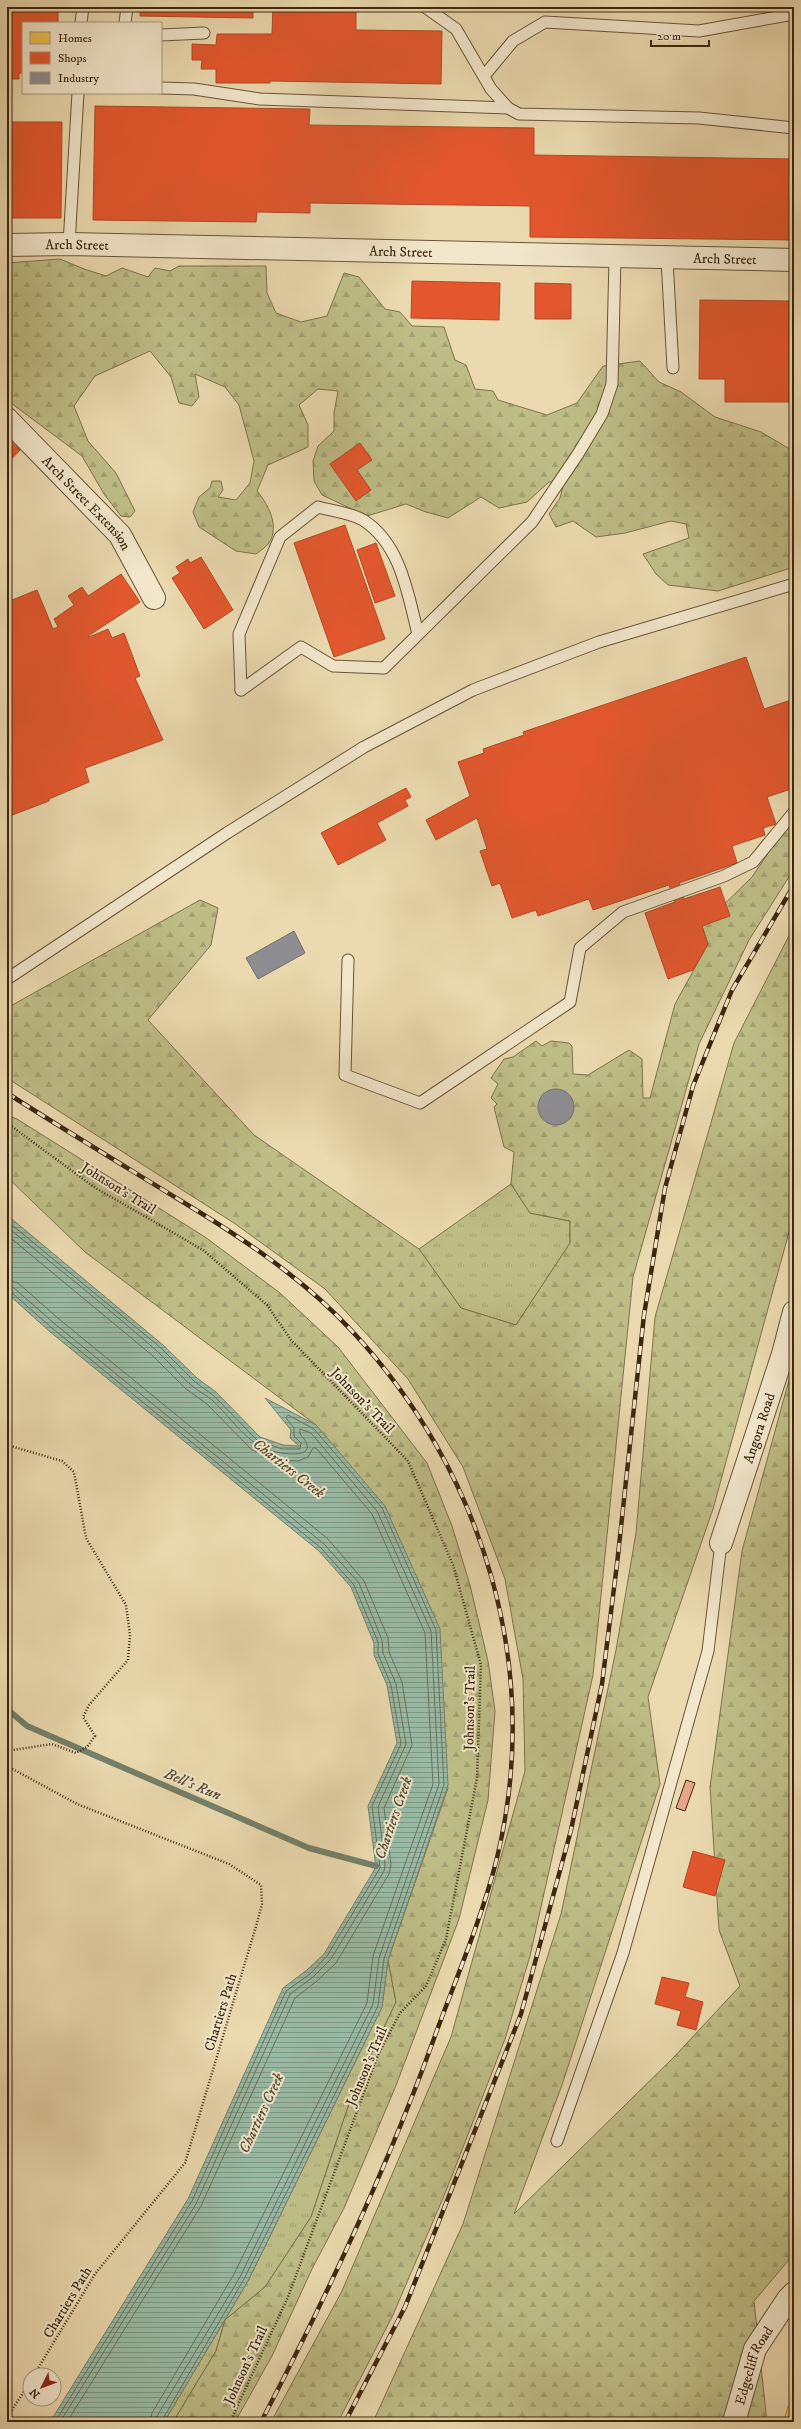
<svg xmlns="http://www.w3.org/2000/svg" width="801" height="2429" viewBox="0 0 801 2429" font-family="'IM FELL DW Pica',serif">
	<style>
		.grass { fill: url(#grass-tufts); stroke: #7d724b }
		.forest { fill: url(#forest-firs); stroke: #7d724b }
		.water { fill: url(#water-rules); stroke: #74806a }
		.homes { fill: #f2c14e; stroke: #bb933b }
		.shops { fill: #e4572e; stroke: #b24925 }
		.industry { fill: #8d8d92; stroke: #756e6b }
		.lines { fill: none; stroke-linecap: round; stroke-linejoin: round }
		.shore { stroke: #6a715b; stroke-width: 1 }
		.stream { stroke: #74806a; stroke-width: 6 }
		.building { fill: #e7a58b; stroke: #3c2710 }
		.service-casing { stroke: #685438; stroke-width: 13 }
		.minor-casing { stroke: #685438; stroke-width: 24 }
		.path { stroke: #3c2710; stroke-width: 2.5; stroke-dasharray: 1 2; stroke-linecap: butt }
		.service { stroke: #f2e7cb; stroke-width: 11 }
		.minor { stroke: #f2e7cb; stroke-width: 22 }
		.rail-casing { stroke: #3c2710; stroke-width: 4.5 }
		.rail { stroke: #f2e7cb; stroke-width: 3; stroke-dasharray: 9; stroke-linecap: butt }
		.labels { text-anchor: middle; stroke-width: 4; stroke-linejoin: round; paint-order: stroke }
		.street-label { font-size: 14px; fill: #3c2710; stroke: #f2e7cb }
		.water-label { font-size: 15px; font-style: italic; fill: #534c36; stroke: #f2e7cb }
	</style>
	<defs>
		<pattern id="grass-tufts" width="24" height="20" patternUnits="userSpaceOnUse"><rect width="24" height="20" fill="#bebd86"/><path d="M3 7l-1-3M5 7V3M7 7l1-3M15 17l-1-3M17 17v-4M19 17l1-3" fill="none" stroke="#a4a273"/></pattern>
		<pattern id="forest-firs" width="22" height="20" patternUnits="userSpaceOnUse"><rect width="22" height="20" fill="#bebd86"/><path d="M5 1l3.5 6h-7zM16 11l3.5 6h-7z" fill="#a4a273"/></pattern>
		<pattern id="water-rules" width="6" height="5" patternUnits="userSpaceOnUse"><rect width="6" height="5" fill="#99bba6"/><path d="M0 2.5h6" fill="none" stroke="#7e9886"/></pattern>
	</defs>
	<rect width="100%" height="100%" fill="#ebdaaf"/>
	<filter id="stains"><feTurbulence type="fractalNoise" baseFrequency=".005" numOctaves="4"/><feColorMatrix values="0 0 0 0 .2 0 0 0 0 .09 0 0 0 0 .02 0 0 0 .5 -.17"/></filter>
	<radialGradient id="worn" r=".72"><stop offset=".6" stop-color="#630" stop-opacity="0"/><stop offset="1" stop-color="#630" stop-opacity=".3"/></radialGradient>
	<g class="grass">
		<polygon points="511,1184 530,1213 570,1221 570,1243 516,1325 461,1308 419,1249"/>
		<polygon points="388,1960 396,2002 352,2095 311,2217 265,2287 225,2320 216,2351 173,2422 164,2422 248,2281 382,2007"/>
	</g>
	<g class="forest">
		<path d="M60,259L84,269L106,276L122,268L148,277L155,268L170,271L179,266H266L267,293L276,313L301,322L327,316L344,273L359,277L385,309L400,312L412,326L444,327L455,360L466,365L475,389L493,391L498,400L547,415L577,403L603,366L640,361L659,382L681,392L715,417L761,432L788,448H794V567L718,591L668,585L656,574L643,554L689,538L686,524L671,521L625,533L596,537L573,521L556,527L549,514L560,498L564,482H549L527,502L499,508L481,497L448,518L426,512L406,504L367,516L322,495L314,481L313,461L318,446L334,431V413L338,391L318,389L299,405L308,425V447L268,465L257,491C268,504 280,526 269,543C266,547 260,551 256,554L236,551L199,527L193,512L199,497L210,488L212,481H221L223,490L218,497L236,500L250,483L254,461L239,405L225,387L195,374L199,397L192,406L179,403L171,377L150,351L95,376L74,406L88,441L116,473L135,511L130,517L121,516L104,494L82,456L7,400V263Z"/>
		<polygon points="794,821 794,869 749,940 699,1044 633,1277 593,1675 530,1956 505,2039 446,2191 393,2315 338,2422 271,2422 342,2291 451,2037 525,1771 523,1679 505,1579 463,1467 408,1379 325,1289 234,1223 7,1078 7,1008 200,900 218,908 211,945 148,1020 254,1135 419,1249 461,1308 516,1325 570,1243 570,1221 530,1213 511,1184 514,1152 504,1147 494,1107 497,1104 491,1098 498,1084 491,1078 504,1059 513,1057 536,1041 542,1046 551,1041 569,1043 572,1046 573,1074 588,1075 629,1050 642,1059 643,1098 650,1098 675,1004 708,944 702,926 752,877 781,834"/>
		<polygon points="794,926 794,1214 713,1509 648,1697 660,1784 562,2085 514,2214 674,2057 740,1986 719,1930 710,1787 742,1551 794,1362 794,2254 754,2301 767,2422 373,2422 463,2224 561,1914 616,1650 636,1533 655,1317 734,1043"/>
		<polygon points="7,1115 17,1119 205,1237 280,1293 338,1347 427,1463 452,1526 470,1585 488,1661 495,1711 488,1800 459,1919 395,2088 344,2208 312,2269 272,2356 235,2422 173,2422 216,2351 225,2320 265,2287 311,2217 352,2095 396,2002 388,1960 448,1788 316,1425 85,1252 7,1177"/>
	</g>
	<polygon class="water" points="7,1215 163,1345 197,1378 216,1392 260,1437 283,1445 299,1446 290,1438 291,1430 265,1398 316,1425 385,1506 440,1629 448,1785 388,1960 382,2007 248,2281 164,2422 50,2422 188,2199 283,1988 307,1970 324,1954 376,1867 368,1806 397,1743 387,1685 374,1655 374,1643 351,1587 319,1551 49,1331 7,1293"/>
	<polygon class="homes" points="788,2406 794,2407 794,2422 784,2421"/>
	<g class="shops">
		<polygon points="7,7 58,7 58,23 23,23 23,73 19,73 19,79 7,79"/>
		<polygon points="140,7 253,7 253,18 140,16"/>
		<polygon points="273,7 356,7 356,30 442,31 441,84 270,81 270,83 216,83 216,69 201,69 202,60 192,60 192,44 216,45 217,34 272,34"/>
		<polygon points="95,106 310,109 309,125 534,128 534,155 794,159 794,240 530,237 530,206 310,203 310,213 257,212 256,222 93,220"/>
		<polygon points="7,122 62,122 61,218 7,218"/>
		<polygon points="412,281 500,283 499,320 411,318"/>
		<polygon points="535,283 571,284 571,319 535,319"/>
		<polygon points="700,300 794,301 794,402 725,402 725,379 699,379"/>
		<polygon points="7,438 20,450 7,464"/>
		<polygon points="360,443 372,460 357,470 371,490 356,501 330,464"/>
		<polygon points="345,525 385,639 334,657 294,543"/>
		<polygon points="376,543 395,596 375,603 357,550"/>
		<polygon points="201,557 233,610 204,629 172,578 180,573 176,567 188,559 190,563"/>
		<polygon points="121,574 140,602 88,636 89,637 108,629 112,638 124,633 140,676 135,678 163,740 85,768 89,782 49,799 49,801 7,817 7,602 37,590 53,629 58,627 54,619 74,605 68,596 82,587 88,596"/>
		<polygon points="746,657 764,709 794,699 794,788 767,797 776,824 763,828 765,835 732,846 737,863 679,883 684,899 720,887 730,916 702,926 708,944 693,970 668,979 645,913 675,902 669,885 593,910 589,899 538,916 536,910 512,918 500,883 492,886 480,851 487,849 477,818 436,840 426,820 470,796 458,762 484,753 483,749 524,735 523,732"/>
		<polygon points="406,788 411,797 405,800 408,806 377,823 386,840 338,865 321,833"/>
		<polygon points="693,1851 725,1860 715,1896 683,1887"/>
		<polygon points="662,1977 689,1983 685,1997 703,2002 696,2030 677,2025 681,2011 655,2004"/>
	</g>
	<g class="industry">
		<polygon points="294,931 305,953 258,979 246,958"/>
		<circle cx="556" cy="1107" r="18"/>
	</g>
	<g class="lines">
		<g class="shore">
			<polyline points="7,1221 161,1348 194,1381 214,1396 257,1440 282,1449 300,1449 301,1443 294,1436 294,1428 286,1418 288,1415 314,1429 382,1508 436,1630 444,1785 384,1959 378,2006 244,2279 161,2422"/>
			<path d="M7,1227C57,1267 108,1308 157,1351C169,1362 179,1375 191,1385C197,1390 204,1394 211,1399C231,1417 244,1441 269,1450C283,1455 324,1460 300,1434V1429L311,1433L377,1511L431,1631L439,1784L379,1958L373,2004L240,2277L157,2416L156,2422"/>
			<polyline points="7,1235 153,1356 186,1389 207,1404 252,1450 280,1460 298,1461 308,1457 313,1448 316,1448 372,1514 425,1633 433,1784 373,1956 367,2003 234,2274 152,2413 150,2422"/>
			<polyline points="7,1280 18,1283 59,1319 328,1539 364,1581 388,1638 389,1652 402,1682 412,1745 384,1808 391,1865 389,1874 336,1963 317,1981 295,1998 201,2206 67,2422"/>
			<polyline points="7,1286 14,1288 55,1324 324,1544 359,1583 382,1640 383,1653 396,1684 406,1744 378,1807 385,1865 384,1871 331,1959 313,1977 290,1994 196,2204 60,2422"/>
			<polyline points="7,1291 11,1292 52,1328 321,1548 354,1585 378,1642 378,1654 391,1685 401,1744 372,1806 380,1868 327,1956 310,1974 286,1991 192,2201 55,2422"/>
		</g>
		<polyline class="stream" points="7,1709 27,1726 309,1848 376,1866"/>
	</g>
	<polygon class="building" points="686,1780 695,1783 685,1811 676,1808"/>
	<g class="lines">
		<defs>
			<g id="service">
				<polyline points="425,7 456,29 491,89 508,108 519,114 699,118 794,128"/>
				<polyline points="81,23 83,7"/>
				<polyline points="125,23 127,7"/>
				<polyline points="161,35 204,33"/>
				<polyline points="484,76 513,41 545,22 699,31 794,14"/>
				<polyline points="161,88 194,89 260,99 508,108"/>
				<polyline points="69,244 78,93"/>
				<polyline points="667,259 673,368"/>
				<polyline points="241,690 301,647 333,666 384,668 532,522 578,454 602,414 612,384 615,258"/>
				<path d="M241,690L239,634L280,537L318,507C332,511 351,513 363,520C401,544 408,595 418,634"/>
				<polyline points="348,960 345,1075 420,1103 570,1002 580,948 623,912 724,876 753,862 794,812"/>
				<polyline points="7,979 227,833 364,747 473,690 599,642 794,584"/>
				<polyline points="557,2141 623,1953 708,1651 721,1543"/>
			</g>
			<g id="minor">
				<path id="s1" d="M7,245L69,244L794,260"/>
				<path id="s2" d="M7,419L120,535L154,598"/>
				<path id="s3" d="M721,1543L783,1354L794,1312"/>
				<path id="s4" d="M734,2422L755,2349L788,2299L794,2293"/>
			</g>
		</defs>
		<use href="#service" class="service-casing"/>
		<use href="#minor" class="minor-casing"/>
		<g class="path">
			<polyline points="7,1123 94,1187 203,1250 267,1305 291,1340 408,1461 453,1565 481,1665 477,1778 446,1939 426,1986 400,2013 378,2055 288,2297 230,2422"/>
			<polyline points="7,1445 62,1461 74,1472 86,1538 126,1605 130,1635 128,1660 89,1705 83,1717 95,1736 87,1747 76,1753 52,1744 7,1751"/>
			<polyline points="7,1766 77,1804 229,1864 261,1885 262,1904 257,1923 185,2163 95,2274 34,2375"/>
			<polyline points="7,2418 30,2382"/>
		</g>
		<use href="#service" class="service"/>
		<use href="#minor" class="minor"/>
		<defs>
			<g id="rail">
				<path d="M7,1093C63,1129 121,1164 178,1199C239,1236 302,1277 351,1330C484,1472 543,1668 497,1858C482,1918 457,1976 436,2033C388,2167 327,2296 261,2422"/>
				<polyline points="345,2422 405,2307 521,2014 571,1830 602,1684 617,1564 644,1315 665,1188 693,1086 732,990 794,885"/>
			</g>
		</defs>
		<use href="#rail" class="rail-casing"/>
		<use href="#rail" class="rail"/>
	</g>
	<g class="labels">
		<g class="street-label">
			<text dy="5" stroke="none"><textPath href="#s1" startOffset="70">Arch Street</textPath></text>
			<text dy="5" stroke="none"><textPath href="#s1" startOffset="394">Arch Street</textPath></text>
			<text dy="5" stroke="none"><textPath href="#s1" startOffset="718">Arch Street</textPath></text>
			<text dy="5" stroke="none"><textPath href="#s2" startOffset="116">Arch Street Extension</textPath></text>
			<text transform="translate(119 1188) rotate(32)" y="5">Johnson's Trail</text>
			<text transform="translate(363 1400) rotate(46)" y="5">Johnson's Trail</text>
			<text dy="5" stroke="none"><textPath href="#s3" startOffset="121">Angora Road</textPath></text>
			<text transform="translate(469 1708) rotate(-89)" y="5">Johnson's Trail</text>
			<text transform="translate(220 2012) rotate(-73)" y="5">Chartiers Path</text>
			<text transform="translate(366 2066) rotate(-67)" y="5">Johnson's Trail</text>
			<text transform="translate(67 2302) rotate(-59)" y="5">Chartiers Path</text>
			<text transform="translate(245 2365) rotate(-65)" y="5">Johnson's Trail</text>
			<text dy="5" stroke="none"><textPath href="#s4" startOffset="60">Edgecliff Road</textPath></text>
		</g>
		<g class="water-label">
			<text transform="translate(289 1468) rotate(38)" y="5">Chartiers Creek</text>
			<text transform="translate(193 1784) rotate(23)" y="5">Bell's Run</text>
			<text transform="translate(393 1818) rotate(-71)" y="5">Chartiers Creek</text>
			<text transform="translate(261 2113) rotate(-65)" y="5">Chartiers Creek</text>
		</g>
	</g>
	<rect width="801" height="2429" fill="none" stroke="#ebdaaf" stroke-width="24"/>
	<rect x="8" y="8" width="785" height="2413" fill="none" stroke="#3c2710" stroke-width="2"/>
	<rect x="12" y="12" width="777" height="2405" fill="none" stroke="#3c2710"/>
	<rect x="22" y="22" width="140" height="72" fill="#f2e7cb" stroke="#a99a80"/>
	<rect x="30" y="32" width="20" height="12" fill="#f2c14e" stroke="#a99a80"/>
	<text x="58" y="42" font-size="12" fill="#3c2710">Homes</text>
	<rect x="30" y="52" width="20" height="12" fill="#e4572e" stroke="#a99a80"/>
	<text x="58" y="62" font-size="12" fill="#3c2710">Shops</text>
	<rect x="30" y="72" width="20" height="12" fill="#8d8d92" stroke="#a99a80"/>
	<text x="58" y="82" font-size="12" fill="#3c2710">Industry</text>
	<g transform="translate(42 2387) rotate(228)"><circle r="19" fill="#f2e7cb" stroke="#a99a80"/>
	<path d="M0-3L7 15L0 10L-7 15Z" fill="#8f2418"/>
	<text y="-6" font-size="11" font-weight="bold" text-anchor="middle" fill="#3c2710">N</text>
	</g>
	<path d="M651 40v6h58v-6" fill="none" stroke="#3c2710" stroke-width="2"/>
	<text x="657" y="40" font-size="12" fill="#3c2710" stroke="#f2e7cb" stroke-width="3" paint-order="stroke">20 m</text>
	<rect width="100%" height="100%" filter="url(#stains)"/>
	<rect width="100%" height="100%" fill="url(#worn)"/>
</svg>
